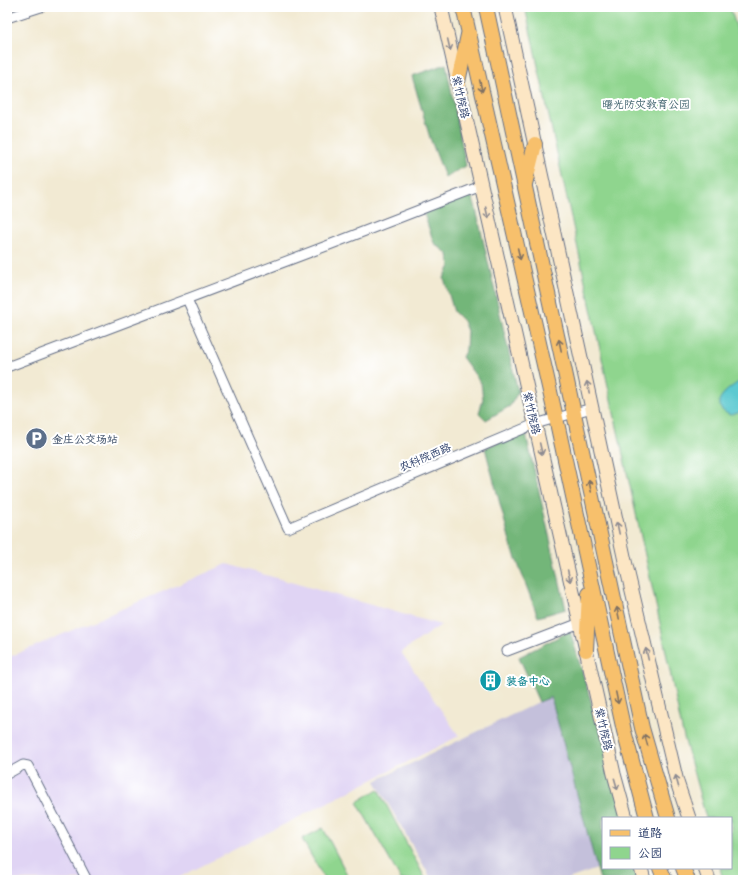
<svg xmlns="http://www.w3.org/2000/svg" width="750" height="887" viewBox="0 0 750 887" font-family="'Shantell Sans','LXGW WenKai TC',sans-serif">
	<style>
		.built { fill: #e0d4f4 }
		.industrial { fill: #c4c0db }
		.green { fill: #8fd58e; stroke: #558276 }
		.forest { fill: #73b679; stroke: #47726c }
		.water { fill: #5cc9d0; stroke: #3c7c97 }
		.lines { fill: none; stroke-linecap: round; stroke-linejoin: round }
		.street-casing { stroke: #667087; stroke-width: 11 }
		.secondary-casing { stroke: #667087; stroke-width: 15 }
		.primary-casing { stroke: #667087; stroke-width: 16 }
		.street { stroke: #fff; stroke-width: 9 }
		.secondary { stroke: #fce6c4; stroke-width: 13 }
		.primary { stroke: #f7c06c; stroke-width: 14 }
		.oneway { stroke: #8c8a91 }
		.oneway2 { stroke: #7e7064 }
		.labels { text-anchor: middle; stroke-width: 4; stroke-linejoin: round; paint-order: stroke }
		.street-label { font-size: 11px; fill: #1b2f5e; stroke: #fff }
		.park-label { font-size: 11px; fill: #3e616c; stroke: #fff }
		.service-label { font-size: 11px; font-weight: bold; fill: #4e5e75; stroke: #fff; text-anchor: start }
		.culture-label { font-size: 11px; font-weight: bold; fill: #0d838f; stroke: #fff; text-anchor: start }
	</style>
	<rect width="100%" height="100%" fill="#fff"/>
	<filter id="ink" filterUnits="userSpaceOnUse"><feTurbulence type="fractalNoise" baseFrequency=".025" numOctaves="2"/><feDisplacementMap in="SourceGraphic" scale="8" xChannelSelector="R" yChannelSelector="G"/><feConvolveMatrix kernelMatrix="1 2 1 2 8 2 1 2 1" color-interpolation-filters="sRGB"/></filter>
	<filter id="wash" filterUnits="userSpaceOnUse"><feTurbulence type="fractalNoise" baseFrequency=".012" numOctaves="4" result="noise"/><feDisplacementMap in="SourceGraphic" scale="16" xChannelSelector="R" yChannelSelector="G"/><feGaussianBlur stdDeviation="0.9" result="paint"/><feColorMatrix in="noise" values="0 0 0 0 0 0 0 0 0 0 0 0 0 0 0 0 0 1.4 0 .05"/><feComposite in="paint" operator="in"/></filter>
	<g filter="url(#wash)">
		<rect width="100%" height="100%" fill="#f2ead3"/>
		<polygon class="built" points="227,564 441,625 401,652 459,736 174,880 7,880 7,658"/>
		<polygon class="industrial" points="551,696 597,869 565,880 432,880 375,781"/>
		<g class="green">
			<polygon points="525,7 730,7 743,48 743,880 723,880 720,868 731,868 731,818 706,818 682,730 661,628"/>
			<polygon points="378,789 426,880 401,880 357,802"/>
			<polygon points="323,828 350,880 325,880 302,839"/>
		</g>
		<g class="forest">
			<polygon points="446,64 466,166 445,177 430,138 412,76"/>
			<polygon points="470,193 475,205 518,392 510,406 486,420 479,413 483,399 481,383 462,357 466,349 467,331 463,321 454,312 444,278 450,266 448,254 434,243 423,211"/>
			<polygon points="525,430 566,609 538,617 511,545 485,448"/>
			<polygon points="570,631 626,818 603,818 603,868 641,868 644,880 600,880 551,697 539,702 519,657"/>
		</g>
		<path class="water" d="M743,379V408L738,413L730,415C704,403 730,388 743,379Z"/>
	</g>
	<g filter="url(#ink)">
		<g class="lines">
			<defs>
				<g id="street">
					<polyline points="7,18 41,7"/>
					<polyline points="187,299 288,528 535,424 592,408"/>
					<polyline points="7,367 329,245 481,186"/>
					<polyline points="507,651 580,623"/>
					<polyline points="7,774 23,765 28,766 87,880"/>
				</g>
				<g id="secondary">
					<polyline points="441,7 614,774 626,818"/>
					<polyline points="505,7 625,561 677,782 689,818"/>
					<polyline points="641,868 644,880"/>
					<polyline points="705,868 709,880"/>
				</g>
				<g id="primary">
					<polyline points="463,7 556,418 624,731 647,818"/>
					<polyline points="486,7 642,728 668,818"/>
					<polyline points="458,82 468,35"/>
					<polyline points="525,184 535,144"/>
					<polyline points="586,650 589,594"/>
					<polyline points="660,868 665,880"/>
					<polyline points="683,868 688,880"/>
				</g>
			</defs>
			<use href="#street" class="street-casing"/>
			<use href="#secondary" class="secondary-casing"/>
			<use href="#primary" class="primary-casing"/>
			<use href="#street" class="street"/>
			<use href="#secondary" class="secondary"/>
			<use href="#primary" class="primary"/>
		</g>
		<defs><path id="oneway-shaft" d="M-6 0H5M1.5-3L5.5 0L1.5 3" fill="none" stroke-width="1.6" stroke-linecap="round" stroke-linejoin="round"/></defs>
		<g class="oneway">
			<use href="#oneway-shaft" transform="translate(449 45) rotate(77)"/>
			<use href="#oneway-shaft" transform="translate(487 213) rotate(77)"/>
			<use href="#oneway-shaft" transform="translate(588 387) rotate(-102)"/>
			<use href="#oneway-shaft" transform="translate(541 449) rotate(77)"/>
			<use href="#oneway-shaft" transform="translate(618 528) rotate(-102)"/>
			<use href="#oneway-shaft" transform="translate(569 576) rotate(77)"/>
			<use href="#oneway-shaft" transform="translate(647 654) rotate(-103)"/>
			<use href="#oneway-shaft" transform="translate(677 781) rotate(-105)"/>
			<use href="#oneway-shaft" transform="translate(616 784) rotate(74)"/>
		</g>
		<g class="oneway2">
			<use href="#oneway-shaft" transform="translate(481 86) rotate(77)"/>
			<use href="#oneway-shaft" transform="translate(519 254) rotate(77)"/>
			<use href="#oneway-shaft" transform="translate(560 345) rotate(-102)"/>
			<use href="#oneway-shaft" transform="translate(590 486) rotate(-102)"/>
			<use href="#oneway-shaft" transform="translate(618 613) rotate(-102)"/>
			<use href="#oneway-shaft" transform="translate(617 698) rotate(78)"/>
			<use href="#oneway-shaft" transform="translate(646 740) rotate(-106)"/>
		</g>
	</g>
	<defs>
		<symbol id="parking-disc" viewBox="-11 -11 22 22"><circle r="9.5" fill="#5c6f8a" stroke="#fff"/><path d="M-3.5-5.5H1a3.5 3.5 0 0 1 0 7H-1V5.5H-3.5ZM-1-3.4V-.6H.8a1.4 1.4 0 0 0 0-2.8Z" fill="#fff"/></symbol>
		<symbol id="building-disc" viewBox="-11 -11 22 22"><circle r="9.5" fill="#0f9aa8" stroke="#fff"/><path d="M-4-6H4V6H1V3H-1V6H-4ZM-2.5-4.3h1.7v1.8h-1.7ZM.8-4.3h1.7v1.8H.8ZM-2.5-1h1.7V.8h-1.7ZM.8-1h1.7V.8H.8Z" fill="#fff"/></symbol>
	</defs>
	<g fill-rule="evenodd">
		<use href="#parking-disc" x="24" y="426" width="25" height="25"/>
		<use href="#building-disc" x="478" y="668" width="25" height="25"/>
	</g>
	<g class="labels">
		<g class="street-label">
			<text transform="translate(461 97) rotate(77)" y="4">紫竹院路</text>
			<text transform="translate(532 413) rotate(77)" y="4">紫竹院路</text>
			<text transform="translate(425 457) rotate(-23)" y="4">农科院西路</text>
			<text transform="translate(604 729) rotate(77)" y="4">紫竹院路</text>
		</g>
		<g class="park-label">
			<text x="646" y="108">曙光防灾教育公园</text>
		</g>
		<g class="service-label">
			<text x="52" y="443">金庄公交场站</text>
		</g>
		<g class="culture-label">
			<text x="506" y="685">装备中心</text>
		</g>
	</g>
	<rect width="750" height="887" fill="none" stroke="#fff" stroke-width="24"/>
	<rect x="602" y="817" width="130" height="52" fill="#ffffff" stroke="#a4acbf"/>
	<rect x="610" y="830" width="20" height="6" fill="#f7c06c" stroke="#a4acbf"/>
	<text x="638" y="837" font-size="12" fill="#1b2f5e">道路</text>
	<rect x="610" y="847" width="20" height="12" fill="#8fd58e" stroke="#a4acbf"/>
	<text x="638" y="857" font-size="12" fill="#1b2f5e">公园</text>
</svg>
